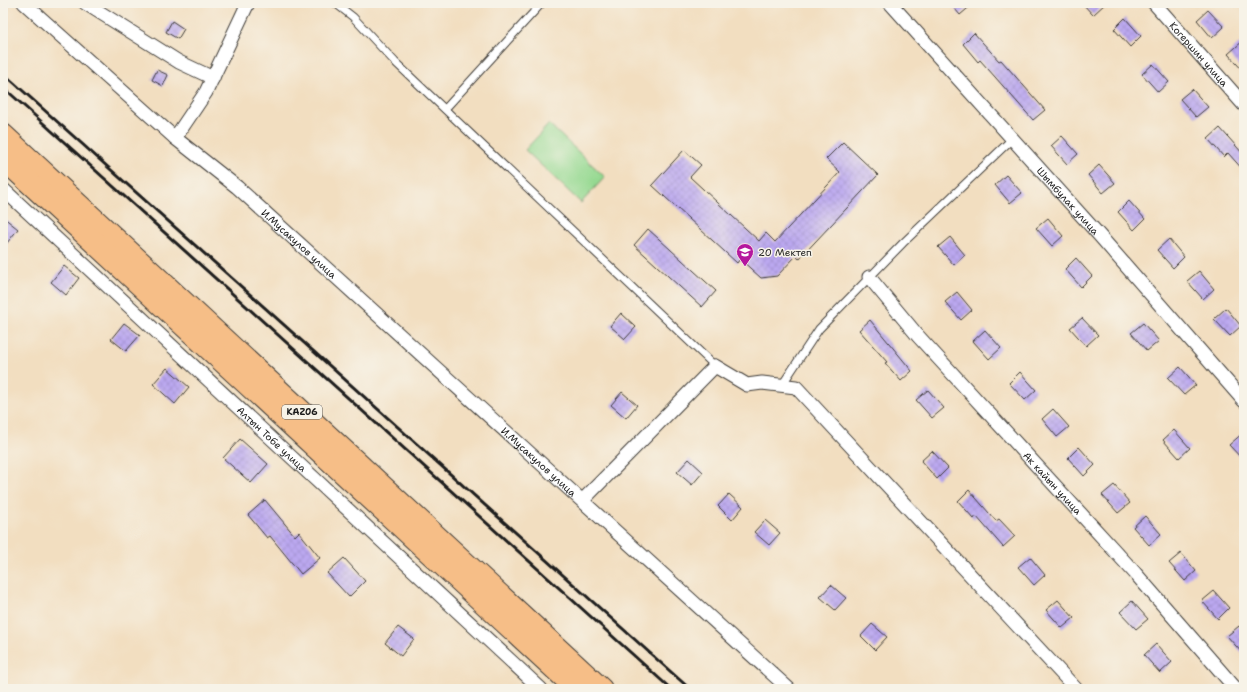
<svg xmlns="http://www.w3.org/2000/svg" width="1247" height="692" viewBox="0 0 1247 692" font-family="'Shantell Sans',sans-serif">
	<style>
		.pitch { fill: #95d991; stroke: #587a56 }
		.building { fill: url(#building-cross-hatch) }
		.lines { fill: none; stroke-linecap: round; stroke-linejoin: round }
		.service-casing { stroke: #3c3935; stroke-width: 9 }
		.minor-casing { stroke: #3c3935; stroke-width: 15 }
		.trunk-casing { stroke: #3c3935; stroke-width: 24 }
		.service { stroke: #fff; stroke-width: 7 }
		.minor { stroke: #fff; stroke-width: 13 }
		.trunk { stroke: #f6be87; stroke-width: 22 }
		.rail { stroke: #1c1c1c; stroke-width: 3 }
		.labels { text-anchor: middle; stroke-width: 3; stroke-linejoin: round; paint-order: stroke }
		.shield { fill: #f7f3e8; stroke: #5e5c59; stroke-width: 1 }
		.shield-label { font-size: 9px; font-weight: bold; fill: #1c1c1c }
		.street-label { font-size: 10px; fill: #1c1c1c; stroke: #f7f3e8 }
		.poi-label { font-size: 10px; fill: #1c1c1c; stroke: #f7f3e8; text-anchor: start }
	</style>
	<defs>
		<pattern id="building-cross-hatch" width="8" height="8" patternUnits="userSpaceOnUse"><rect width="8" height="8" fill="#bba8f0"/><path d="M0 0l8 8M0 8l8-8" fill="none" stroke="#a090cd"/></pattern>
	</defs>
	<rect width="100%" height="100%" fill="#f7f3e8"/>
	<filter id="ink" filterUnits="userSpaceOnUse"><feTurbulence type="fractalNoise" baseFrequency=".025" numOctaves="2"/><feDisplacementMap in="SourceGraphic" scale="8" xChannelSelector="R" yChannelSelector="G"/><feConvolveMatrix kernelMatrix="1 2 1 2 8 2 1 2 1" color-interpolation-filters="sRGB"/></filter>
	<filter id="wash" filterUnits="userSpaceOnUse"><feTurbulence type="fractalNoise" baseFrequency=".012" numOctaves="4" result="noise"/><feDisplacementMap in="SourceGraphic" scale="16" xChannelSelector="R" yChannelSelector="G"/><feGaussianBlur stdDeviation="0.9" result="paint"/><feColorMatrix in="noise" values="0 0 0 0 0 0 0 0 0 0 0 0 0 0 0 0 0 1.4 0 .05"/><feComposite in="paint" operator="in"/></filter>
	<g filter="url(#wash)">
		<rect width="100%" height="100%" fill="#f2dec0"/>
		<polygon class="pitch" points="549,124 605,177 581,203 525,150"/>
		<g id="blocks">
			<g class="building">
				<polygon points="950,3 974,3 960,15"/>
				<polygon points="1082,3 1106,3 1093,15"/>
				<polygon points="1208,10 1224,27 1212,38 1197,20"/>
				<polygon points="1125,18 1141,36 1130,47 1114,29"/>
				<polygon points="172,21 184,29 178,39 166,32"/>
				<polygon points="974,33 999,61 1001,60 1045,110 1033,120 980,60 978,62 963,44"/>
				<polygon points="1244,40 1244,72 1228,54"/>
				<polygon points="1153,64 1169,82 1158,92 1142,74"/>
				<polygon points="157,70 168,75 163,86 152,80"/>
				<polygon points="1192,89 1208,107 1196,117 1180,99"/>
				<polygon points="1220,128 1244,155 1244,171 1228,153 1224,157 1208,139"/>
				<polygon points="1062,136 1078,154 1067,164 1051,146"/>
				<polygon points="843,142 878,175 799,259 796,256 777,276 761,278 740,259 737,263 652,185 684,150 701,165 690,177 759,241 766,233 775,242 840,172 826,159"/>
				<polygon points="1099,165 1115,183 1103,193 1088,175"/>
				<polygon points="1006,175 1022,193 1010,203 995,185"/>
				<polygon points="1129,201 1145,219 1134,230 1118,212"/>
				<polygon points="3,217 18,229 3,248"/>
				<polygon points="1048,218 1063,236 1052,246 1036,228"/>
				<polygon points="648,229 716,291 702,307 634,245"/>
				<polygon points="950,237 965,255 954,265 938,247"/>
				<polygon points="1169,239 1184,257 1173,268 1157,250"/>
				<polygon points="1076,258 1092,276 1081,287 1065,269"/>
				<polygon points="64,266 79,278 66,295 51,282"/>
				<polygon points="1199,271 1214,289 1203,299 1187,281"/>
				<polygon points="957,292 972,310 961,320 945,302"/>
				<polygon points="1226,308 1241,326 1230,336 1214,319"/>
				<polygon points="621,313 636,327 625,339 610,326"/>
				<polygon points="1082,318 1098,335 1086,346 1070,328"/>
				<polygon points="870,320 912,371 901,381 885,363 887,362 859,330"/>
				<polygon points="124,323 140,335 126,351 111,339"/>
				<polygon points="1143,323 1159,341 1147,351 1131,333"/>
				<polygon points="985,330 1001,348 989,359 973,341"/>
				<polygon points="1180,367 1196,385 1184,395 1168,378"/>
				<polygon points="167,368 189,387 175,404 153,384"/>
				<polygon points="1020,372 1036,390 1025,400 1009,383"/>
				<polygon points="928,390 944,408 932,418 916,400"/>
				<polygon points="622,392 637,405 626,418 611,405"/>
				<polygon points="1053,409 1069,427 1057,437 1042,419"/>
				<polygon points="1174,430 1190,448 1179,458 1163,440"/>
				<polygon points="1244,432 1244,461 1229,445"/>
				<polygon points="240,439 268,464 251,483 223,458"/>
				<polygon points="1079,447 1095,465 1084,476 1068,458"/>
				<polygon points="932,451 948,468 937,479 921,461"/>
				<polygon points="689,459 703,472 692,485 677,472"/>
				<polygon points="1114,485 1130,503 1118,513 1102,495"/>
				<polygon points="969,490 996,521 999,519 1015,536 1003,547 976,516 974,519 958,501"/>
				<polygon points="729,494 743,507 732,520 718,506"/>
				<polygon points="265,500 295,536 299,532 320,558 301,574 270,536 267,538 248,515"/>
				<polygon points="1145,516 1161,534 1149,545 1133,527"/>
				<polygon points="765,520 780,533 769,545 754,532"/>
				<polygon points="1181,553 1196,571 1185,581 1169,563"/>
				<polygon points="1030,557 1045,575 1034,585 1018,567"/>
				<polygon points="344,558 365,581 349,597 327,573"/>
				<polygon points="831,585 846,598 835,610 820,597"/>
				<polygon points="1214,591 1229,608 1218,619 1202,601"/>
				<polygon points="1058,600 1074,618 1062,628 1046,610"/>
				<polygon points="1132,601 1148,619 1136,629 1120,612"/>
				<polygon points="872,624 887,637 875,650 861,636"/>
				<polygon points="1239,626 1244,632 1244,655 1227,636"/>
				<polygon points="398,627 414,639 401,656 385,643"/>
				<polygon points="1156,644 1172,662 1160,673 1144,655"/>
			</g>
		</g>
	</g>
	<g filter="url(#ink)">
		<use href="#blocks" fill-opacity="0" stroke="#3c3935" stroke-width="1"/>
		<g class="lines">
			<defs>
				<g id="service">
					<polyline points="335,3 353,17 395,62 715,366"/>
					<polyline points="445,109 542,3"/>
					<polyline points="782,385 819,329 903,243 1012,139"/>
				</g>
				<g id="minor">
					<polyline points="24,3 175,138"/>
					<polyline points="85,3 179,62 213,78"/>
					<path id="s1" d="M248,3L206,92L175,138L237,187L789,689"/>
					<path id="s2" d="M890,3L1099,235L1244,401"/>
					<path id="s3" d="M1154,3L1244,105"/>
					<path id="s4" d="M3,189L541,689"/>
					<path id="s5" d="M869,277L918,336L1135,573L1236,689"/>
					<polyline points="583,500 715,366 747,385 762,383 796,387 1076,689"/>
				</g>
				<g id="trunk">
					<polyline points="3,135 601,689"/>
					<polyline points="3,158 577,689"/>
				</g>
			</defs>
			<use href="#service" class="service-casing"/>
			<use href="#minor" class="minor-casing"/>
			<use href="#trunk" class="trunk-casing"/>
			<use href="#service" class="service"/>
			<use href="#minor" class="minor"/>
			<use href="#trunk" class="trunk"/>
			<g class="rail">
				<polyline points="3,73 690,689"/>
				<polyline points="3,87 671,689"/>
			</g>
		</g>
	</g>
	<defs>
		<symbol id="school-pin" viewBox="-11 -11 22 30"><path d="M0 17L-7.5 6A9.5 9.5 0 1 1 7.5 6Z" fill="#b5179e" stroke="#f7f3e8"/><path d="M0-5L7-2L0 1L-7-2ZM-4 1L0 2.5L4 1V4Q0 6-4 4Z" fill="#fff"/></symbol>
	</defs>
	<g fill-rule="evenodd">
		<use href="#school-pin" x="735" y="242" width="20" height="27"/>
	</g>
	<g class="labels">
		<rect class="shield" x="282" y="405" width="40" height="14" rx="3"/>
		<g class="shield-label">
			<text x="302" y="415">KАZ06</text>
		</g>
		<g class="street-label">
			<text dy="4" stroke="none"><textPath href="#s3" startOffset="68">Когершин улица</textPath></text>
			<text dy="4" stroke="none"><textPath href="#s2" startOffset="266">Шымбулак улица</textPath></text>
			<text dy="4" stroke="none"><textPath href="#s1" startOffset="317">И.Мусакулов улица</textPath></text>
			<text dy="4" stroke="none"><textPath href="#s4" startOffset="367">Алтын Тобе улица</textPath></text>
			<text dy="4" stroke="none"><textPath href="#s1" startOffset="641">И.Мусакулов улица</textPath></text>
			<text dy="4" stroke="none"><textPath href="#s5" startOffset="276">Ак кайын улица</textPath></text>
		</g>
		<g class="poi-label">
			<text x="758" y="256">20 Мектеп</text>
		</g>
	</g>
	<rect width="1247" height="692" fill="none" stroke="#f7f3e8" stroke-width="16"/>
</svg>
